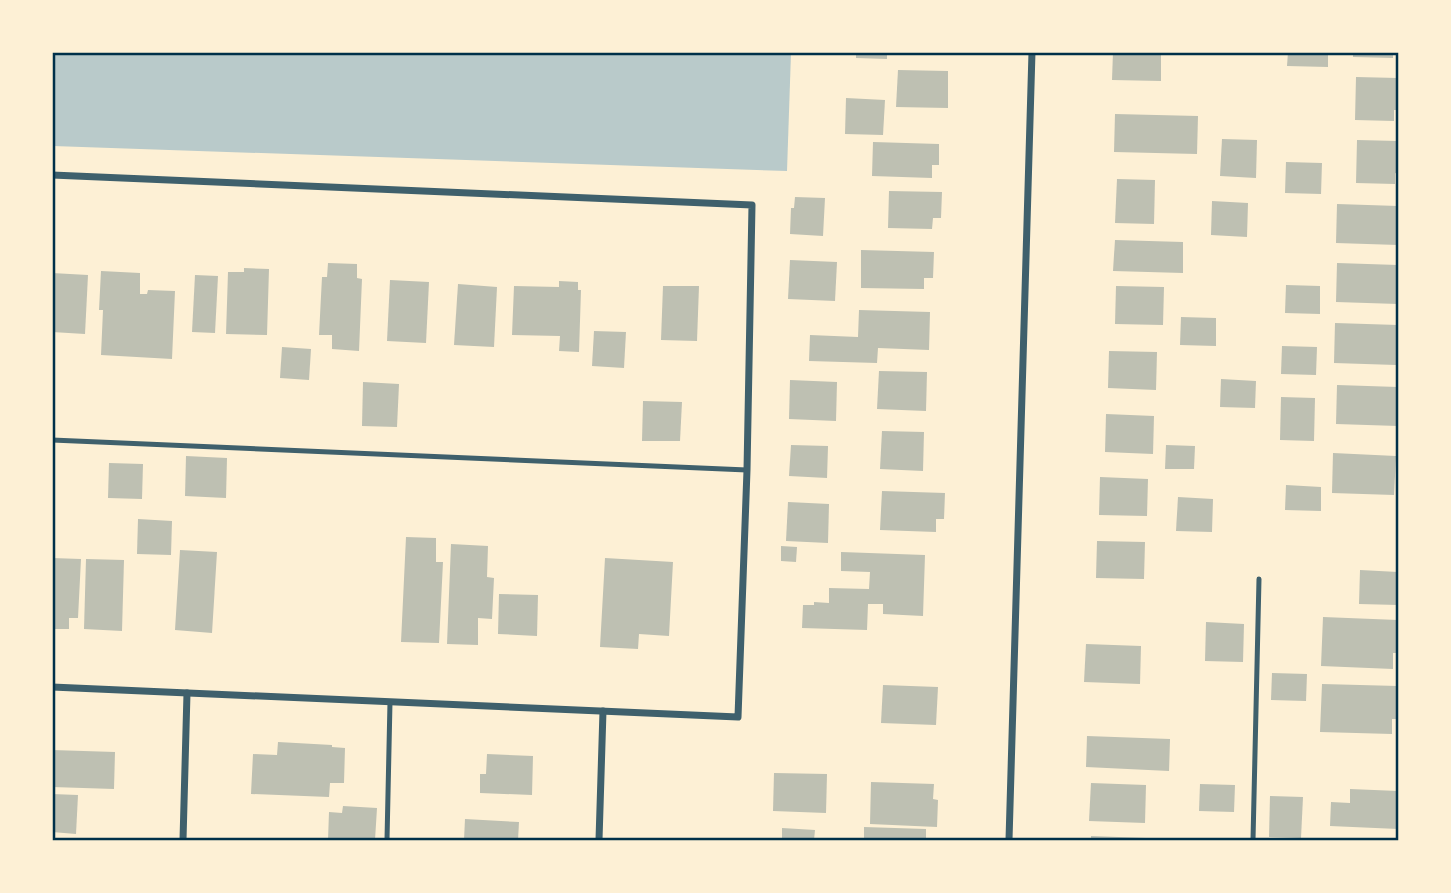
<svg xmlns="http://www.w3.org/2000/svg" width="1451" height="893" viewBox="0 0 1451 893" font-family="'Roboto Serif',serif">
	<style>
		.green { fill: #b9caca }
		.building { fill: #bec0b2 }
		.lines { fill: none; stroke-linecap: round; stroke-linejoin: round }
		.service { stroke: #3f606c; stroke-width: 5 }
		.minor { stroke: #3f606c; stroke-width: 7 }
		.neatline { fill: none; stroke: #003049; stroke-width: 2.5 }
	</style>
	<rect width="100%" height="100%" fill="#fdf0d5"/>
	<polygon class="green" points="53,52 791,53 787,171 53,146"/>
	<g class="building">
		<polygon points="856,52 887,52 887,59 856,58"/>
		<polygon points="1113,52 1161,52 1161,81 1112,80"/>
		<polygon points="1288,52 1328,52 1328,67 1287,66"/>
		<polygon points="1353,52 1393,52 1393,58 1353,57"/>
		<polygon points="898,70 948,71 948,108 896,107"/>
		<polygon points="1356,77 1398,78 1398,110 1394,110 1394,121 1355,120"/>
		<polygon points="846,98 885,100 883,135 845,134"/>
		<polygon points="1115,114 1198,116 1197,154 1114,152"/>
		<polygon points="1222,139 1257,140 1256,178 1220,176"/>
		<polygon points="1357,140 1398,141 1398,174 1395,173 1395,184 1356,183"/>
		<polygon points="873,142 939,144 939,165 932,165 932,178 872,176"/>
		<polygon points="1286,162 1322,163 1321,194 1285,193"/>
		<polygon points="1117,179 1155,180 1154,224 1115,223"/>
		<polygon points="889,191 942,192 941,218 933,218 932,229 888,228"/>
		<polygon points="795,197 825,198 823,236 790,234 791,208 794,208"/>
		<polygon points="1212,201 1248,203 1247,237 1211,235"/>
		<polygon points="1337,204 1398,206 1398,245 1336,243"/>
		<polygon points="1115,240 1183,242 1183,273 1113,271"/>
		<polygon points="861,250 934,252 933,278 924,278 924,289 861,288"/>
		<polygon points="790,260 837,262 835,301 788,299"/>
		<polygon points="328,263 357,264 357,278 362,279 359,351 332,349 332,335 319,335 322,277 327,277"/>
		<polygon points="1337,263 1398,265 1398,304 1336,302"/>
		<polygon points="244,268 269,269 267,335 226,334 228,272 244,272"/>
		<polygon points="101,271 140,273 140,294 147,294 148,290 175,291 172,359 101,355 103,310 99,310"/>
		<polygon points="52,273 88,275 85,334 52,332"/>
		<polygon points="195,275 218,276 215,333 192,332"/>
		<polygon points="390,280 429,282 426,343 387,341"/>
		<polygon points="559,281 578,282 578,290 581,290 579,352 559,351 560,336 512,335 514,286 559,287"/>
		<polygon points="458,284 497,287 494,347 454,345"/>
		<polygon points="1286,285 1320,286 1320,314 1285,313"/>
		<polygon points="663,286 699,286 697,341 661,340"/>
		<polygon points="1116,286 1164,287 1163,325 1115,324"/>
		<polygon points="859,310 930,312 929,350 878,348 877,363 809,361 810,335 858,337"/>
		<polygon points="1181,317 1216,318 1216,346 1180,345"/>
		<polygon points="1335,323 1398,325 1396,365 1334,363"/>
		<polygon points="594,331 626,332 624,368 592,366"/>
		<polygon points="1282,346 1317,347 1316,375 1281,374"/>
		<polygon points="282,347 311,349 309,380 280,378"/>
		<polygon points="1109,351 1157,352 1156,390 1108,388"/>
		<polygon points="879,371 927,372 926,411 877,409"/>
		<polygon points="1221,379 1256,381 1255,408 1220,407"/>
		<polygon points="790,380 837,382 836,421 789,419"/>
		<polygon points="363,382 399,384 397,427 362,426"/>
		<polygon points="1337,385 1398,387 1398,426 1336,424"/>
		<polygon points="1281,397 1315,398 1314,441 1280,440"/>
		<polygon points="643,401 682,402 680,441 642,441"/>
		<polygon points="1106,414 1154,416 1153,454 1105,452"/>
		<polygon points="882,431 924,432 923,471 880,469"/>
		<polygon points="791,445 828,446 827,478 789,476"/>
		<polygon points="1166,445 1195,446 1194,469 1165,469"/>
		<polygon points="1333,453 1396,456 1394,495 1332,493"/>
		<polygon points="186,456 227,458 226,498 185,496"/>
		<polygon points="109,463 143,464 142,499 108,498"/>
		<polygon points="1100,477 1148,479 1147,516 1099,515"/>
		<polygon points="1286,485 1321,487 1321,511 1285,510"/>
		<polygon points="882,491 945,493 944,519 936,519 936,532 880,530"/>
		<polygon points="1178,497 1213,499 1212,532 1176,531"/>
		<polygon points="788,502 829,504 828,543 786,541"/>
		<polygon points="138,519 172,521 171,555 137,554"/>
		<polygon points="406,537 436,538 436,562 443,562 439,643 401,642"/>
		<polygon points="1097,541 1145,542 1144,579 1096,578"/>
		<polygon points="451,544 488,546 487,577 494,578 492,619 478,618 478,645 447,644"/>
		<polygon points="781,546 797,547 796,562 781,561"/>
		<polygon points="180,550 217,552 212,633 175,630"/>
		<polygon points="841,552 925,555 923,616 883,614 883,604 868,604 867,630 802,628 803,605 814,605 814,602 829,603 829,588 869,589 870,572 841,571"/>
		<polygon points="52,558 81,559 78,618 69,618 69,629 52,629"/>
		<polygon points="605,558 673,562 669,636 639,634 638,649 600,647"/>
		<polygon points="86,559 124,560 122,631 84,629"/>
		<polygon points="1360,570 1398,572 1398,605 1359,604"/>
		<polygon points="499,594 538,595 537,636 498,634"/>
		<polygon points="1323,617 1398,620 1398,653 1393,653 1393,669 1321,666"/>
		<polygon points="1206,622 1244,624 1243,662 1205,661"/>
		<polygon points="1086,644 1141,646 1140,684 1084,682"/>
		<polygon points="1272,673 1307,674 1306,701 1271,700"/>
		<polygon points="1322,684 1398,686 1398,719 1392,719 1392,734 1320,732"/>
		<polygon points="883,685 938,687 936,725 881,723"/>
		<polygon points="1087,736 1170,739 1169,771 1086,767"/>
		<polygon points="278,742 332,745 332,747 345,748 344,783 330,783 329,797 251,794 253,754 277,755"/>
		<polygon points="52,750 115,752 114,789 52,787"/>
		<polygon points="487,754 533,756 532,795 480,793 480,774 486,774"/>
		<polygon points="774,773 827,774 826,813 773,811"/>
		<polygon points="871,782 934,784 933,799 938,800 937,827 870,824"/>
		<polygon points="1091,783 1146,785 1145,823 1089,821"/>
		<polygon points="1200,784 1235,785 1234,812 1199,811"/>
		<polygon points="1350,789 1398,791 1398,829 1330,826 1331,802 1350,803"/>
		<polygon points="52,794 78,795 76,834 52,832"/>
		<polygon points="1270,796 1303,797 1301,838 1269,837"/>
		<polygon points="343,806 377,808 375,840 328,840 329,812 342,813"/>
		<polygon points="465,819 519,822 518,840 464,840"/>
		<polygon points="864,827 926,829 926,840 864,840"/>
		<polygon points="782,828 815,830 814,840 782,840"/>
		<polygon points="1091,836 1146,838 1145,840 1091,840"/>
	</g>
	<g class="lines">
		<g class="service">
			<polyline points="52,440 747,470"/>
			<polyline points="387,840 390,702"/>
			<polyline points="1253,840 1259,579"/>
		</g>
		<g class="minor">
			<polyline points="52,175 752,205 747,470 738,717 52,687"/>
			<polyline points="183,840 187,693"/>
			<polyline points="599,840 603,711"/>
			<polyline points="1009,840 1032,52"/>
		</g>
	</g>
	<rect width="1451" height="893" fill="none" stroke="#fdf0d5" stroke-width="108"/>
	<rect x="54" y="54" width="1343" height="785" class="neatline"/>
</svg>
